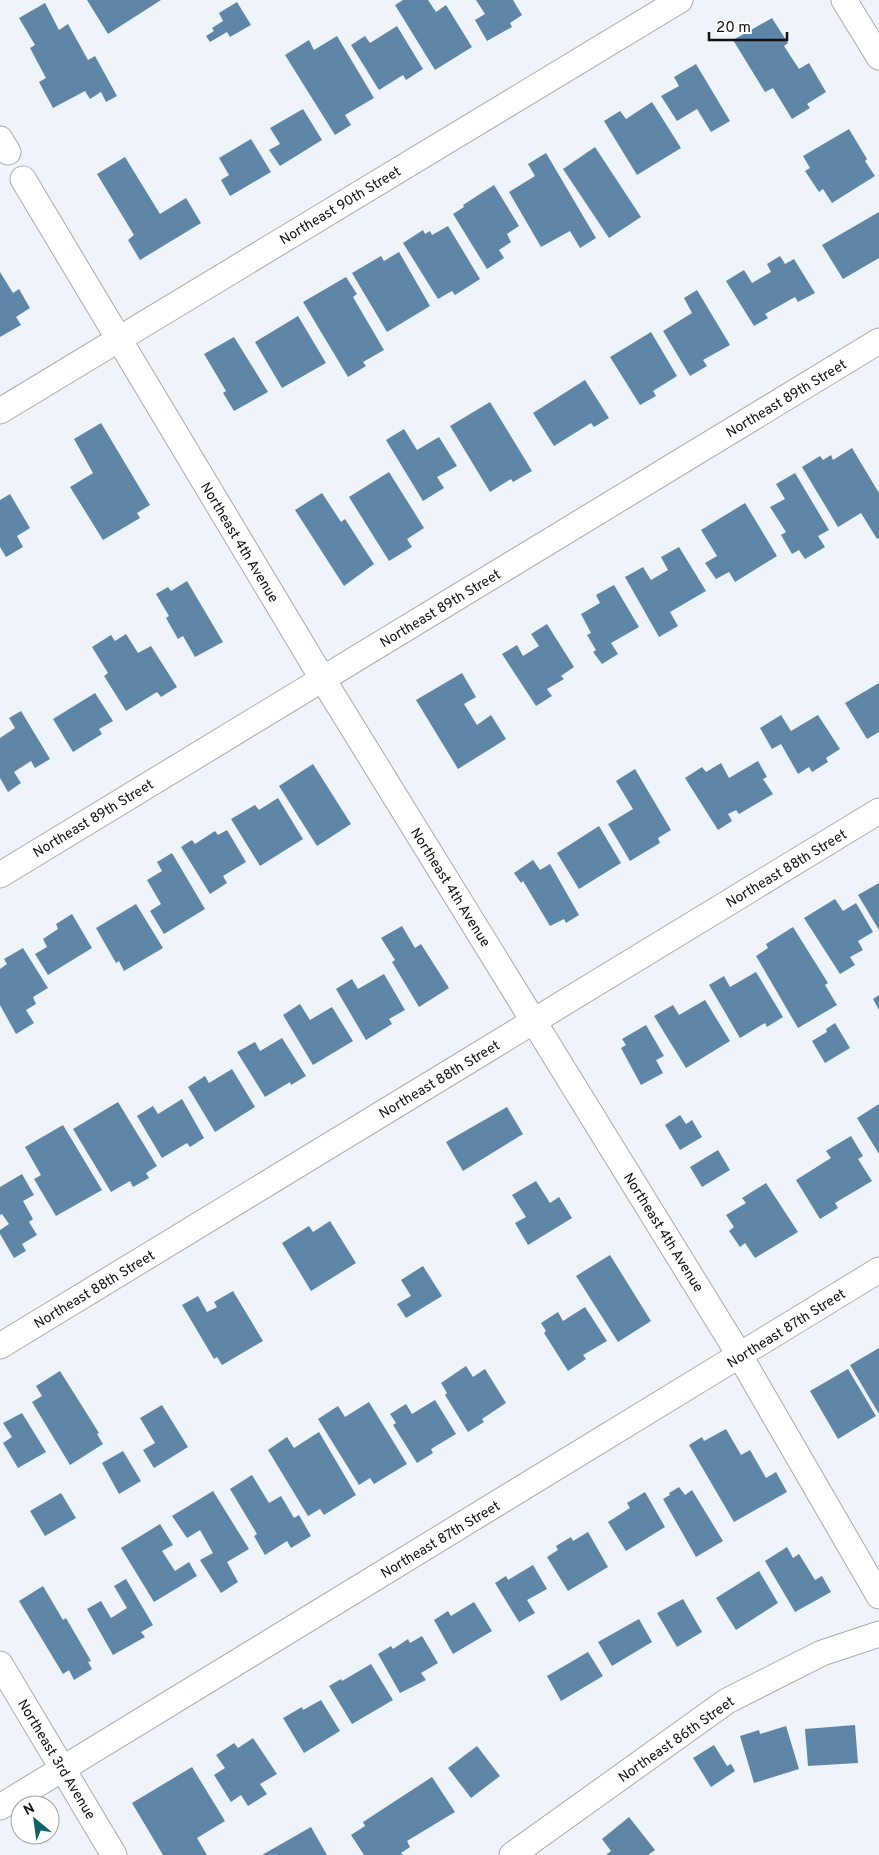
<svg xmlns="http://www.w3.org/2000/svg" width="879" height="1855" viewBox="0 0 879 1855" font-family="Overpass,sans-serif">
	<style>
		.building { fill: #5f86a7 }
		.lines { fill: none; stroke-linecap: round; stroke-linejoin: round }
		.minor-casing { stroke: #a6abb0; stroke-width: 27 }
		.minor { stroke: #fff; stroke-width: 25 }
		.labels { text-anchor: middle; stroke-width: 4; stroke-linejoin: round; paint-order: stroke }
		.street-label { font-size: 14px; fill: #0f1113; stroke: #fff }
	</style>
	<rect width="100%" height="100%" fill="#eef4f9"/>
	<g class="building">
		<polygon points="87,0 161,0 108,34"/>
		<polygon points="403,0 428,0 436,12 446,5 472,47 435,70 395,5"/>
		<polygon points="476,0 513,0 522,15 510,23 512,27 487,41 475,20 485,14"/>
		<polygon points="237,2 251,25 230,37 227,32 210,42 206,36 214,31 212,28 223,21 219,13"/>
		<polygon points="45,3 59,30 68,24 88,60 95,56 117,96 106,102 101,92 90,99 85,91 53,108 39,82 46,78 30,48 35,45 19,18"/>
		<polygon points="772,18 788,43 784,46 799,69 809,63 826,92 807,104 810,108 792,119 773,88 765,92 733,40"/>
		<polygon points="397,26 423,69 406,80 403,75 379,90 351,45 365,36 370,43"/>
		<polygon points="337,36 374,98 345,115 351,125 335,135 285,55 309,40 314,50"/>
		<polygon points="696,64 730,121 711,132 697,109 677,121 661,96 679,86 674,77"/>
		<polygon points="652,102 681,148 637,175 604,121 620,111 626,119"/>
		<polygon points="303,109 322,140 280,166 269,150 280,144 270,128"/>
		<polygon points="849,129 867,159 865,161 875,176 832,203 823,189 819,192 805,171 810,168 803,156"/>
		<polygon points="251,139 271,172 230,196 221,180 229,175 219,158"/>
		<polygon points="595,147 641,217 609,238 563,169"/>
		<polygon points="546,153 596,238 580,248 570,231 541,247 509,192 535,176 528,164"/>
		<polygon points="125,157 160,214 186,198 201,223 140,260 128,240 134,235 97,174"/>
		<polygon points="494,185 519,226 507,234 511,242 499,250 504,258 487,269 453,214 464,207 463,205"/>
		<polygon points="879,212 879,258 843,279 822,245"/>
		<polygon points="448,226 480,279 455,295 452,291 438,299 403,243 423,230 425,234 430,231 432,235"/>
		<polygon points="399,252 430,306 387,332 352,273 381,256 384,261"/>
		<polygon points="780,256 785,264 794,259 815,293 798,302 795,297 765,314 768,318 754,326 726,281 744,270 752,283 771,272 767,264"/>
		<polygon points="0,272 13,293 19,289 30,308 16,317 21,325 0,337"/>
		<polygon points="346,277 357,294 353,297 384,350 363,362 366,366 348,377 303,302"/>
		<polygon points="697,290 730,345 703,360 707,366 690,376 663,331 692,313 684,298"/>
		<polygon points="298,316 326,363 282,388 255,342"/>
		<polygon points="651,332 677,376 653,391 656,396 640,405 610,357"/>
		<polygon points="234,337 268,392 234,411 223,393 226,391 204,354"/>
		<polygon points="585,380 609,418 594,427 591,423 554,446 533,413"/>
		<polygon points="490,402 532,471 513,482 511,479 490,492 450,426"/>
		<polygon points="101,423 150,505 137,513 140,518 103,540 70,487 93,473 74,439"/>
		<polygon points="404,429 417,450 439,437 457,466 437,477 444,488 423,501 386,440"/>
		<polygon points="852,448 879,493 879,538 877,539 861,513 838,527 802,467 820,456 823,460 831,455 833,460"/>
		<polygon points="389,472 424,528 407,539 412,547 389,561 349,497"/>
		<polygon points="795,473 829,530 818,536 825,547 805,559 799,550 792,554 781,535 786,532 770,507 785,499 776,484"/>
		<polygon points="322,493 341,522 345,519 374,564 344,586 295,510"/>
		<polygon points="10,494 30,528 17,536 23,547 6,557 0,547 0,500"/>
		<polygon points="745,503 777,556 735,582 729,572 716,579 705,563 717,556 701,530"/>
		<polygon points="679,547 706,591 670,612 678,626 659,637 625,577 643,567 651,580 668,570 661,557"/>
		<polygon points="187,581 223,642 195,657 183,636 178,639 166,618 169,616 156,594 168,587 171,591"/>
		<polygon points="614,585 639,627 611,643 618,654 602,664 593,652 596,650 587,635 591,633 581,614 600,603 596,595"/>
		<polygon points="547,624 574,667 561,676 564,679 547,689 552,696 536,706 502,654 517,645 523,656 539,646 531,634"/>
		<polygon points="126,634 138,653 151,646 177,687 161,697 157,692 126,711 104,676 108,673 92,647 111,635 115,641"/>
		<polygon points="462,673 476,697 464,704 477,725 491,715 506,739 458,769 416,700"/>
		<polygon points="879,683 879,732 867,739 845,703"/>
		<polygon points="95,693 113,721 99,729 102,734 73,752 53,719"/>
		<polygon points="21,711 50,759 35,768 31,761 14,772 21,783 8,792 0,778 0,738 15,728 9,718"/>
		<polygon points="781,715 791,731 818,715 840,749 826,758 828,762 812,772 809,767 798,774 781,744 772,749 760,728"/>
		<polygon points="758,761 767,777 763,779 773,794 739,814 736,810 728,814 732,821 718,830 685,778 702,767 706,772 721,763 729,778"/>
		<polygon points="313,764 351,824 317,846 279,786"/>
		<polygon points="635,769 671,830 658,838 660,843 630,861 608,824 633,809 616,781"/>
		<polygon points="278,798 303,839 260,866 231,819 255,805 259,810"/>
		<polygon points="599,826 621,863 579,889 557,853"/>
		<polygon points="227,830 246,862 223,876 227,883 210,894 181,847 192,840 195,844 215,831 218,835"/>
		<polygon points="172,853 205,909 164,934 150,911 161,904 147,880 162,871 157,862"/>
		<polygon points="533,860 540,870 550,864 579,915 566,923 564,919 550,926 523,881 521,883 514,873"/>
		<polygon points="879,883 879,930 858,895"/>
		<polygon points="835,899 843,911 856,903 873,932 858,941 863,950 850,957 855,965 840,974 804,918"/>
		<polygon points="136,904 163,948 124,971 119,961 116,963 96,928"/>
		<polygon points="72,914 92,948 48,975 35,954 47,947 43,939 58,929 56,924"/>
		<polygon points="402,926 415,948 421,944 449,988 419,1007 392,962 395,960 381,938"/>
		<polygon points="793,927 828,983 825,985 837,1005 798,1028 756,956 768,948 766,944"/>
		<polygon points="23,948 48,988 33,997 36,1004 26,1010 34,1023 16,1034 0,1005 0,969 7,964 4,959"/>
		<polygon points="756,972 783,1017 767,1027 765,1023 740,1038 709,985 724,976 730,987"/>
		<polygon points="384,974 405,1010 389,1019 392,1024 366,1040 336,989 352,979 358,989"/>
		<polygon points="879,995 879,1010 873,999"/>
		<polygon points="705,1000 730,1041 686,1068 654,1016 673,1005 679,1015"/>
		<polygon points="300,1004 310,1020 332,1007 353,1041 313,1065 283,1015"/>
		<polygon points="835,1023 850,1048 825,1063 812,1041 827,1032 826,1029"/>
		<polygon points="646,1025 664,1056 656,1060 663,1073 641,1085 621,1048 626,1045 622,1039"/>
		<polygon points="282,1038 306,1076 291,1085 290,1082 265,1097 237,1052 255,1042 260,1051"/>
		<polygon points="232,1069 255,1107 215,1132 188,1087 205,1076 209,1083"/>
		<polygon points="182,1099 204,1138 190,1147 187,1143 162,1158 137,1116 153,1106 158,1114"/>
		<polygon points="118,1102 157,1166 146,1173 149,1178 133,1187 130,1181 111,1192 73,1129"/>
		<polygon points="879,1104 879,1154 857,1118"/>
		<polygon points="507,1107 523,1134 463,1171 446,1142"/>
		<polygon points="680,1115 686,1124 692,1120 702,1137 680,1150 665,1125"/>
		<polygon points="63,1125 102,1190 56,1216 34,1179 41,1175 25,1147"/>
		<polygon points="851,1136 863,1156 858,1159 872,1181 835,1203 838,1208 820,1219 796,1180 831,1158 826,1151"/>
		<polygon points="718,1150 730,1170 702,1187 690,1167"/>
		<polygon points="22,1174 34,1195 23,1201 33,1219 29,1222 37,1235 22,1244 26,1251 14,1258 0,1234 0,1230 9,1224 2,1214 0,1215 0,1187"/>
		<polygon points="536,1181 550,1203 559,1197 572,1218 528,1245 515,1223 526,1217 512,1195"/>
		<polygon points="766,1183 798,1232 755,1258 745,1243 740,1247 729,1231 734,1227 726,1215 746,1203 742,1198"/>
		<polygon points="330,1221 356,1263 311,1291 282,1243 309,1226 313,1232"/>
		<polygon points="610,1255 651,1321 618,1342 576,1276"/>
		<polygon points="423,1266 442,1296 406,1318 397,1304 411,1296 401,1280"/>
		<polygon points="233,1291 263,1341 222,1365 217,1357 214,1359 182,1305 198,1296 207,1312 217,1307 214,1302"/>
		<polygon points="585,1307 607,1341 583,1355 586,1359 568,1371 544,1333 546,1331 541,1323 558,1312 563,1321"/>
		<polygon points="879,1348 879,1414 850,1365"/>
		<polygon points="466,1366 473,1377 485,1369 506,1403 482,1419 484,1422 468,1432 445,1395 447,1393 441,1383"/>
		<polygon points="848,1369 876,1416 838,1439 810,1391"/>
		<polygon points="60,1371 99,1433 97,1434 103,1444 70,1465 32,1402 42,1396 36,1386"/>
		<polygon points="435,1400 456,1434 431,1449 433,1453 417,1463 393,1425 396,1423 390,1414 406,1404 412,1414"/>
		<polygon points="369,1402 407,1464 374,1484 370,1478 359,1485 318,1419 338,1406 345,1417"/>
		<polygon points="162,1405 188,1447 154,1468 143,1450 155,1443 140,1418"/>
		<polygon points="22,1413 46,1452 18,1468 3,1443 12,1437 3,1423"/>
		<polygon points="726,1429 741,1455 750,1450 766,1478 776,1472 787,1492 734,1522 689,1445 702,1437 704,1441"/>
		<polygon points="319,1432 356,1495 324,1515 320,1509 308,1516 268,1450 287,1437 294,1448"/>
		<polygon points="123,1451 141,1481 119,1494 102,1463"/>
		<polygon points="252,1475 269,1503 281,1496 294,1518 299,1515 311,1536 291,1548 287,1541 265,1555 254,1536 257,1534 230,1489"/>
		<polygon points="679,1487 685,1495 692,1490 723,1541 696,1557 663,1499 670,1495 669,1493"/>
		<polygon points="213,1491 249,1549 227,1562 238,1582 221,1593 200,1560 213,1553 200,1530 187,1538 172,1516"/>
		<polygon points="645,1492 665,1527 626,1551 608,1522 630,1508 627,1503"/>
		<polygon points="61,1493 76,1518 45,1536 30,1511"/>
		<polygon points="160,1524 173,1545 162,1551 175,1571 189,1562 197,1576 154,1602 121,1548"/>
		<polygon points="588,1532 608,1567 568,1591 547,1557 558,1550 556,1546 571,1537 573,1541"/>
		<polygon points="787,1547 793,1558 799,1554 815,1580 822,1576 831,1592 795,1612 765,1561"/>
		<polygon points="533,1565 547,1589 527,1600 535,1613 519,1622 495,1583 506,1576 508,1580"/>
		<polygon points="759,1571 778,1603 736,1630 716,1598"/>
		<polygon points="126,1579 153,1625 141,1632 145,1637 113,1655 87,1609 101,1601 111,1618 127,1608 114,1586"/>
		<polygon points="43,1586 63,1620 66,1618 91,1661 88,1662 92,1669 74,1680 69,1670 63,1674 19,1601"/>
		<polygon points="683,1599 702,1632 677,1647 657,1613"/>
		<polygon points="474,1602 492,1631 453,1654 434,1620 448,1611 451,1616"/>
		<polygon points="639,1619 652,1642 612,1666 598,1642"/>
		<polygon points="422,1636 438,1663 421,1673 426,1680 400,1693 378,1654 391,1646 393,1649 408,1639 410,1643"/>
		<polygon points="588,1652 603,1676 561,1701 547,1676"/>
		<polygon points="371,1664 393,1700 352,1724 329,1686 341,1679 342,1681"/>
		<polygon points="321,1700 340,1731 304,1753 283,1718 302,1707 303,1710"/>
		<polygon points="855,1725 858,1763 808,1766 805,1729"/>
		<polygon points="786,1726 799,1769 754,1783 740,1736 759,1730 760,1734"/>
		<polygon points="253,1738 277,1774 260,1784 267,1794 248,1806 241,1795 231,1802 214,1775 225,1768 216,1755 234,1743 238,1748"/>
		<polygon points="714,1745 727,1766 731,1764 735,1771 711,1787 693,1758"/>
		<polygon points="477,1746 500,1776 471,1798 448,1768"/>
		<polygon points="192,1767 225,1821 197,1838 207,1855 163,1855 132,1803"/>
		<polygon points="432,1777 455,1812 407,1841 410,1847 401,1853 403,1855 364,1855 351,1835 365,1826 363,1822"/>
		<polygon points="629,1817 655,1850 648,1855 606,1855 611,1851 602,1839"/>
		<polygon points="311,1827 327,1855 262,1855"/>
	</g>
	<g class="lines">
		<defs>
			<g id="minor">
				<polyline points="844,0 879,57"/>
				<polyline points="0,139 8,152"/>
				<polyline points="23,179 322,678 740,1356 879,1596"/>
				<polyline points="0,411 680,0"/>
				<polyline points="0,875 879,341"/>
				<polyline points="0,1346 879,811"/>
				<polyline points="0,1664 114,1855"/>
				<polyline points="0,1807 879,1270"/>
				<polyline points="512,1855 727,1701 822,1653 879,1634"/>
			</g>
		</defs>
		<use href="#minor" class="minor-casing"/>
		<use href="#minor" class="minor"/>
	</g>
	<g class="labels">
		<g class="street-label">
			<text transform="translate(340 205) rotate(-31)" y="5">Northeast 90th Street</text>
			<text transform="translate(786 398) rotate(-31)" y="5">Northeast 89th Street</text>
			<text transform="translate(240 542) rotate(59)" y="5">Northeast 4th Avenue</text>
			<text transform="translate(440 608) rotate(-31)" y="5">Northeast 89th Street</text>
			<text transform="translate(93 818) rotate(-31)" y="5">Northeast 89th Street</text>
			<text transform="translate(786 868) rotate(-31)" y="5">Northeast 88th Street</text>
			<text transform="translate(451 887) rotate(58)" y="5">Northeast 4th Avenue</text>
			<text transform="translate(439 1079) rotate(-31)" y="5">Northeast 88th Street</text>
			<text transform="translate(664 1232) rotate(58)" y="5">Northeast 4th Avenue</text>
			<text transform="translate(94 1289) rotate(-31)" y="5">Northeast 88th Street</text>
			<text transform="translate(786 1328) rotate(-32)" y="5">Northeast 87th Street</text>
			<text transform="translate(440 1539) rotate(-31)" y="5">Northeast 87th Street</text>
			<text transform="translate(676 1739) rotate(-35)" y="5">Northeast 86th Street</text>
			<text transform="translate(57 1759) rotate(59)" y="5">Northeast 3rd Avenue</text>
		</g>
	</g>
	<g transform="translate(35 1820) rotate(331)"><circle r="24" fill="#ffffff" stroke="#9fa0a1"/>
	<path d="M0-4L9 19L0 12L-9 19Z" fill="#116168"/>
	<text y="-8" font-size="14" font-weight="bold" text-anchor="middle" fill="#0f1113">N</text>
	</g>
	<path d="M709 32v8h78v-8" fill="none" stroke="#0f1113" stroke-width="2.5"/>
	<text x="716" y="32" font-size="15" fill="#0f1113" stroke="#ffffff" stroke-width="4" paint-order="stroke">20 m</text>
</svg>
